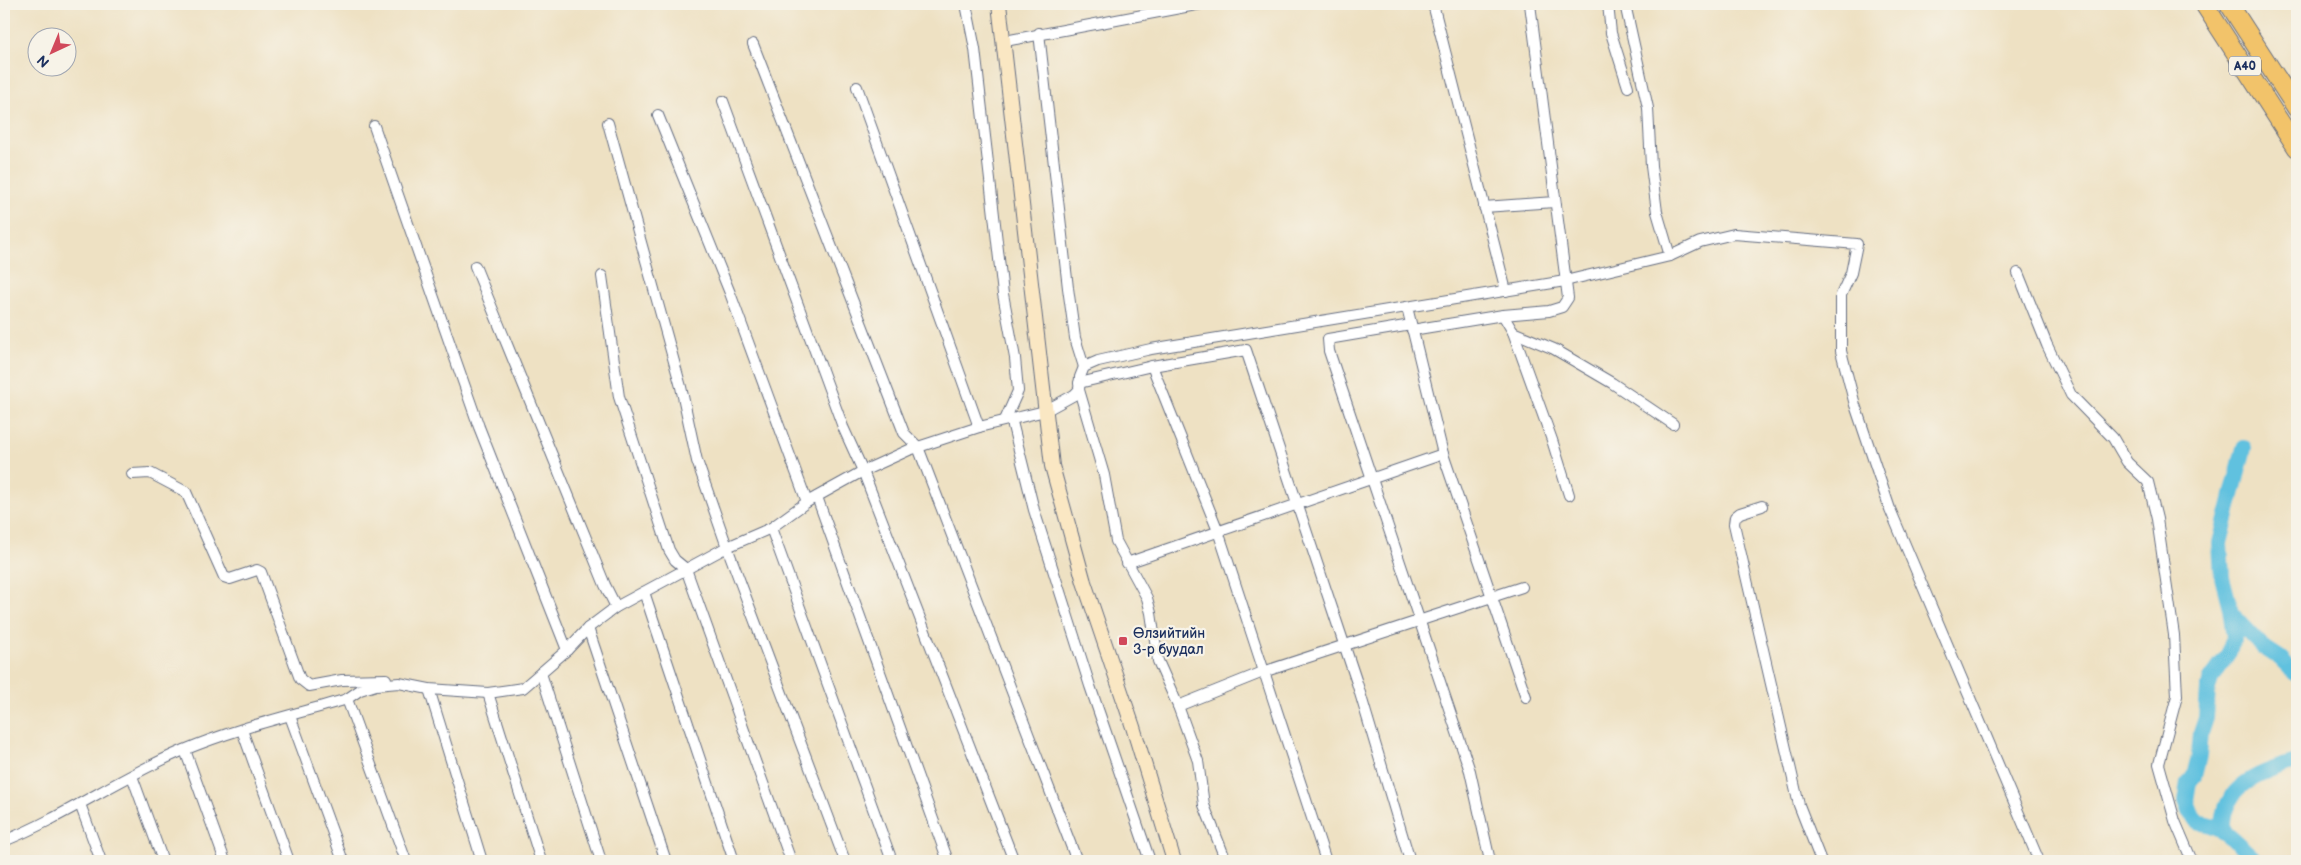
<svg xmlns="http://www.w3.org/2000/svg" width="2301" height="865" viewBox="0 0 2301 865" font-family="'Balsamiq Sans',sans-serif">
	<style>
		.lines { fill: none; stroke-linecap: round; stroke-linejoin: round }
		.river { stroke: #61c1df; stroke-width: 16 }
		.minor-casing { stroke: #656d81; stroke-width: 12 }
		.secondary-casing { stroke: #656d81; stroke-width: 16 }
		.motorway-casing { stroke: #656d81; stroke-width: 20 }
		.minor { stroke: #fff; stroke-width: 10 }
		.secondary { stroke: #fae7c3; stroke-width: 14 }
		.motorway { stroke: #f2c36a; stroke-width: 18 }
		.poi-dot { fill: #d1495b; stroke: #f7f3e8; stroke-width: 2 }
		.labels { text-anchor: middle; stroke-width: 4.5; stroke-linejoin: round; paint-order: stroke }
		.shield { fill: #f7f3e8; stroke: #5d6a87; stroke-width: 1 }
		.shield-label { font-size: 12px; font-weight: bold; fill: #1b2f5e }
		.poi-label { font-size: 14px; fill: #1b2f5e; stroke: #f7f3e8; text-anchor: start }
	</style>
	<rect width="100%" height="100%" fill="#f7f3e8"/>
	<filter id="ink" filterUnits="userSpaceOnUse"><feTurbulence type="fractalNoise" baseFrequency=".02" numOctaves="2"/><feDisplacementMap in="SourceGraphic" scale="10" xChannelSelector="R" yChannelSelector="G"/><feConvolveMatrix kernelMatrix="1 2 1 2 8 2 1 2 1" color-interpolation-filters="sRGB"/></filter>
	<filter id="wash" filterUnits="userSpaceOnUse"><feTurbulence type="fractalNoise" baseFrequency=".0096" numOctaves="4" result="noise"/><feDisplacementMap in="SourceGraphic" scale="20" xChannelSelector="R" yChannelSelector="G"/><feGaussianBlur stdDeviation="1.12" result="paint"/><feColorMatrix in="noise" values="0 0 0 0 0 0 0 0 0 0 0 0 0 0 0 0 0 1.4 0 .05"/><feComposite in="paint" operator="in"/></filter>
	<g filter="url(#wash)">
		<rect width="100%" height="100%" fill="#eee1c3"/>
		<g class="lines">
			<g class="river">
				<path d="M2244,448L2220,543L2222,577L2230,608L2234,637L2228,655L2211,679L2208,689L2206,718L2201,733L2199,756L2194,776L2189,782L2186,801L2191,814L2199,823C2222,823 2239,847 2257,861"/>
				<polyline points="2231,613 2263,647 2280,658 2297,675"/>
				<path d="M2223,832C2220,786 2260,772 2297,762"/>
			</g>
		</g>
	</g>
	<g filter="url(#ink)">
		<g class="lines">
			<defs>
				<g id="minor">
					<polyline points="966,4 975,49 1003,294 1015,358 1018,391 1005,420"/>
					<polyline points="1433,4 1506,291"/>
					<polyline points="1608,4 1611,33 1628,87"/>
					<polyline points="1625,4 1648,108 1651,166 1657,212 1670,256"/>
					<polyline points="1039,33 1068,288 1075,338 1084,367"/>
					<polyline points="1005,41 1201,4"/>
					<polyline points="753,44 904,433 918,447 1077,861"/>
					<polyline points="857,87 979,427"/>
					<polyline points="723,101 843,427 863,471 1014,861"/>
					<polyline points="658,115 730,293 807,502"/>
					<polyline points="608,123 681,387 697,461 727,547 845,861"/>
					<polyline points="374,126 479,427 567,650"/>
					<polyline points="1484,207 1555,202"/>
					<polyline points="475,266 605,585 616,607"/>
					<polyline points="2018,273 2047,345 2071,395 2113,438 2127,462 2148,482 2157,519 2174,635 2177,696 2159,764 2175,821 2192,861"/>
					<polyline points="602,276 619,397 669,550 675,560 686,569 791,861"/>
					<polyline points="1407,307 1443,454 1526,697"/>
					<polyline points="1503,315 1549,311 1562,307 1568,298 1530,4"/>
					<polyline points="1411,325 1328,339 1329,351 1470,771 1490,861"/>
					<polyline points="1412,330 1503,315 1513,332 1552,440 1569,495"/>
					<polyline points="1513,332 1554,349 1612,383 1673,424"/>
					<polyline points="1152,366 1218,531 1326,861"/>
					<polyline points="1079,383 1152,366 1246,350 1357,683 1410,861"/>
					<polyline points="1079,390 1104,475 1116,541 1147,598 1151,613 1158,661 1178,706 1198,761 1204,805 1226,861"/>
					<polyline points="1011,418 1034,510 1090,686 1150,861"/>
					<polyline points="132,474 150,473 186,492 224,577 230,579 257,570 261,572 300,679 309,686 342,680 386,679"/>
					<polyline points="817,497 948,861"/>
					<polyline points="1762,506 1740,513 1735,517 1734,524 1799,805 1821,861"/>
					<polyline points="771,528 892,861"/>
					<polyline points="1127,563 1443,454"/>
					<polyline points="644,592 734,861"/>
					<polyline points="588,628 666,861"/>
					<polyline points="541,673 601,861"/>
					<polyline points="429,689 482,861"/>
					<polyline points="488,693 541,861"/>
					<polyline points="347,699 406,861"/>
					<polyline points="1178,706 1263,672 1522,587"/>
					<polyline points="290,716 343,861"/>
					<polyline points="242,730 289,861"/>
					<polyline points="185,750 225,861"/>
					<polyline points="132,776 163,861"/>
					<polyline points="80,804 101,861"/>
					<path d="M4,841C66,816 122,776 184,750C236,728 293,715 347,699L360,690L376,685L399,683L429,689L488,693L523,688L567,650L588,628L616,607L727,547L771,528L807,502L863,471L909,450L979,427L1045,411L1074,395L1079,390L1080,377L1084,367L1098,361L1151,349L1565,281L1670,256L1700,242L1734,234L1857,244L1851,273L1841,295V351L1855,405L1890,509L2039,861"/>
				</g>
				<polyline id="secondary" points="999,4 1052,466 1084,582 1133,727 1174,861"/>
				<g id="motorway">
					<polyline points="2204,4 2297,148"/>
					<polyline points="2229,4 2297,109"/>
				</g>
			</defs>
			<use href="#minor" class="minor-casing"/>
			<use href="#secondary" class="secondary-casing"/>
			<use href="#motorway" class="motorway-casing"/>
			<use href="#minor" class="minor"/>
			<use href="#secondary" class="secondary"/>
			<use href="#motorway" class="motorway"/>
		</g>
	</g>
	<rect class="poi-dot" x="1118" y="636" width="10" height="10" rx="2.5"/>
	<g class="labels">
		<rect class="shield" x="2229" y="56.5" width="32" height="19" rx="4"/>
		<g class="shield-label">
			<text x="2245" y="70">A40</text>
		</g>
		<g class="poi-label">
			<text x="1133" y="638">Өлзийтийн<tspan x="1133" dy="16">3-р буудал</tspan></text>
		</g>
	</g>
	<rect width="2301" height="865" fill="none" stroke="#f7f3e8" stroke-width="20"/>
	<g transform="translate(52 52) rotate(224)"><circle r="24" fill="#f7f3e8" stroke="#9fa5b1"/>
	<path d="M0-4L9 19L0 12L-9 19Z" fill="#d1495b"/>
	<text y="-8" font-size="14" font-weight="bold" text-anchor="middle" fill="#1b2f5e">N</text>
	</g>
</svg>
